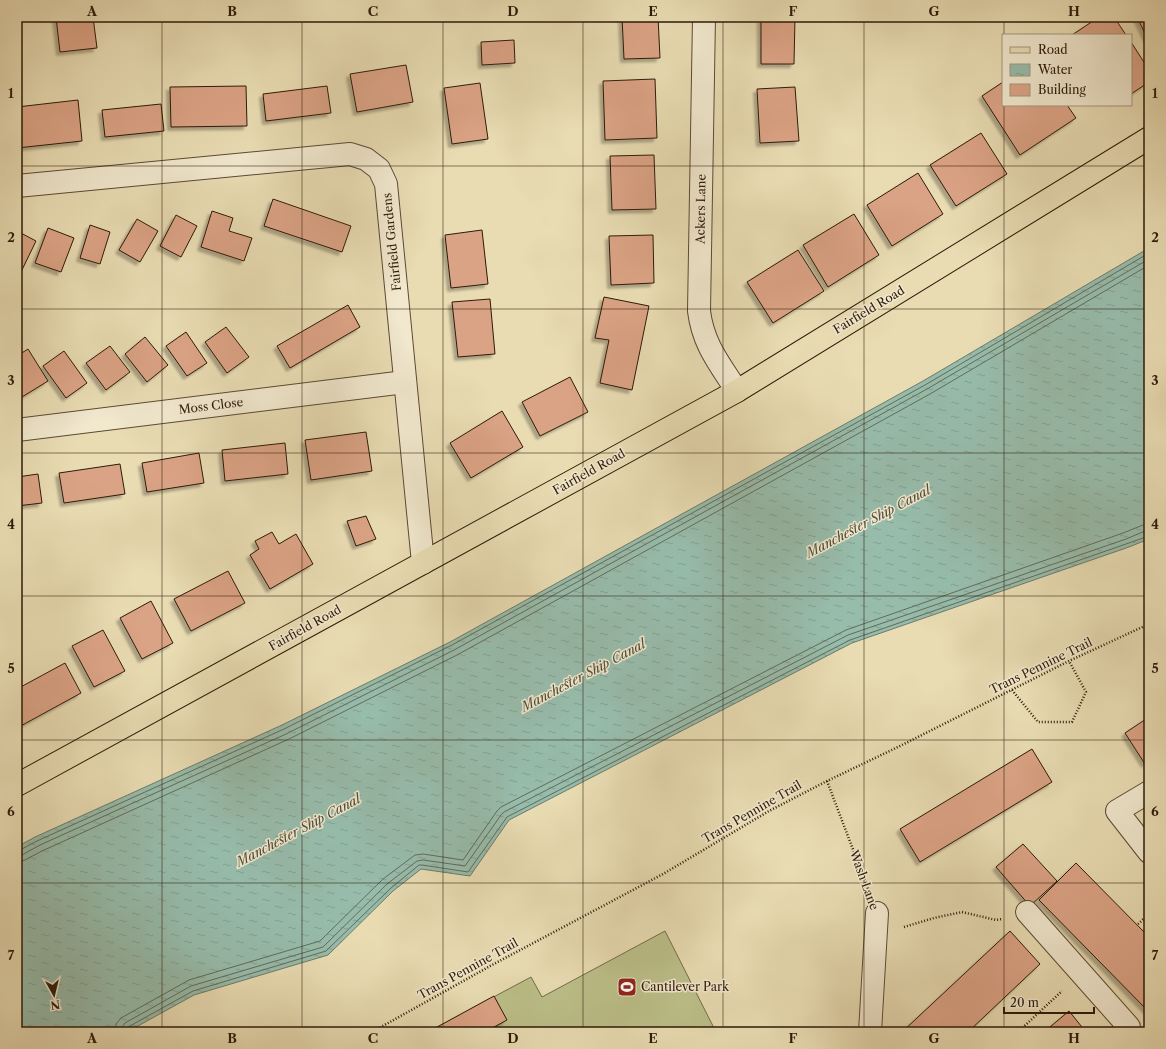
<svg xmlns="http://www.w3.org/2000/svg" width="1166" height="1049" viewBox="0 0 1166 1049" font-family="'Libre Caslon Text',serif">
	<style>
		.pitch { fill: #bcbf89; stroke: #746c48 }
		.water { fill: url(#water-ripples); stroke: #6d7b6a }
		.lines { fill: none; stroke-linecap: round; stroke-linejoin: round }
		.shore { stroke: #626b5a; stroke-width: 1 }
		.building { fill: #dba385; stroke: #2d1a08; filter: url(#shadow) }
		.minor-casing { stroke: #5c4a33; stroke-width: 24 }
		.major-casing { stroke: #2d1a08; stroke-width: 24 }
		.path { stroke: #2d1a08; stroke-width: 2.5; stroke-dasharray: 1 2; stroke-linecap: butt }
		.minor { stroke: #f1e8ce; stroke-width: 22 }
		.major { stroke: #e9dcb3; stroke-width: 22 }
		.grid { fill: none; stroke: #2d1a08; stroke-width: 1; stroke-opacity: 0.55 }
		.labels { text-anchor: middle; stroke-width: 3; stroke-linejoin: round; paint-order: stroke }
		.street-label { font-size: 12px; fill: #2d1a08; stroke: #f1e8ce }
		.poi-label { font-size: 12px; fill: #2d1a08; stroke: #f1e8ce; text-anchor: start }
		.water-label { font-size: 13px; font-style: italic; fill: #4d4b39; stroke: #f1e8ce }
		.neatline { fill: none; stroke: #2d1a08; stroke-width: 1.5 }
		.grid-label { font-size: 13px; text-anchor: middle; font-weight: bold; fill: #2d1a08 }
	</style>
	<defs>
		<pattern id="water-ripples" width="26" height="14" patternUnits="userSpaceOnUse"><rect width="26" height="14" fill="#97bcab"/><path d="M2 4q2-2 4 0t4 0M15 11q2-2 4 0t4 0" fill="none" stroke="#82a192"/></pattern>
		<filter id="shadow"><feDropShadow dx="-3.5" dy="3.5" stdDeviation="1" flood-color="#0004"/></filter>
	</defs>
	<rect width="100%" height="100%" fill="#e9dcb3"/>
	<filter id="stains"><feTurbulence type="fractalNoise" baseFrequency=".005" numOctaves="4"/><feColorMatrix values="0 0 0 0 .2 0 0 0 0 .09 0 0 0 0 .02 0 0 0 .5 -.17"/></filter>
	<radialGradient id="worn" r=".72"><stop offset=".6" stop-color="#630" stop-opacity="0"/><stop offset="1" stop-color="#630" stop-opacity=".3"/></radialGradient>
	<polygon class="pitch" points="665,931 716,1032 428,1032 531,977 542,997"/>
	<polygon class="water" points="1149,248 1149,539 1129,547 852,643 509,820 470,876 421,869 393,891 328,955 194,995 127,1032 17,1032 17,847 35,837 282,725 450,642 923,381"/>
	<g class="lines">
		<g class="shore">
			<polyline points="17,851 20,850 37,841 284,729 452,645 925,385 1149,253"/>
			<polyline points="17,856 22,855 40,845 286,734 454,650 927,389 1149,259"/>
			<polyline points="17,862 25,860 42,851 289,739 457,655 930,394 1149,265"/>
			<polyline points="115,1032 116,1024 121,1018 189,980 320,941 383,879 415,855 423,854 463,860 497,811 501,807 846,630 1123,533 1143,525 1149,525"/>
			<polyline points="121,1032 122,1027 125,1023 191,986 323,947 387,884 417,861 423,860 465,866 501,815 504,812 848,635 1126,539 1145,531 1149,531"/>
			<polyline points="126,1032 126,1029 128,1027 193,991 326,951 391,888 419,865 422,865 468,872 507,817 850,640 1149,536"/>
		</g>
	</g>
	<g class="building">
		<polygon points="56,17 93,17 97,48 60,52"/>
		<polygon points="622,17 658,17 660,58 624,59"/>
		<polygon points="761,17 795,17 794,64 761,64"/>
		<polygon points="1099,17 1114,17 1126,35 1072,35"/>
		<polygon points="1137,17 1149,17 1149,42"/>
		<polygon points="514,40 515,63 482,65 481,42"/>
		<polygon points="1131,42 1149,70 1149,82 1131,94"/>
		<polygon points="406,65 413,102 357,112 350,74"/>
		<polygon points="655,79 657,138 605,140 603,81"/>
		<polygon points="1003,82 1003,105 1067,105 1076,118 1020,155 982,96"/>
		<polygon points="480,83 488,139 452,144 444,88"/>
		<polygon points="246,86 247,126 171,127 170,87"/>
		<polygon points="327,86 331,113 266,121 263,94"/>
		<polygon points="795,87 799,141 760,143 757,89"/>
		<polygon points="78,100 82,141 17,148 17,107"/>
		<polygon points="161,104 164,131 105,137 102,110"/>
		<polygon points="981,133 1007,174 956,206 930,165"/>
		<polygon points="654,155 656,209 612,210 610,156"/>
		<polygon points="918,173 943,214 892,246 867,205"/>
		<polygon points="273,199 351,226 342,252 264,226"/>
		<polygon points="212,211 233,218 229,231 252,238 244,261 201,247"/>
		<polygon points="854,214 879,255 828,287 803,245"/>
		<polygon points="176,215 197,226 181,257 160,246"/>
		<polygon points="137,219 158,231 140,262 119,250"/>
		<polygon points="90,225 110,232 100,264 80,258"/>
		<polygon points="48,228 74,238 61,272 35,263"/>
		<polygon points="482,230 488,284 451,288 445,235"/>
		<polygon points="17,231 36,241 20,274 17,273"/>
		<polygon points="653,235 654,283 611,285 609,236"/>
		<polygon points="798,250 824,291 773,323 747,282"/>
		<polygon points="604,297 649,306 632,390 600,383 609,340 595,338"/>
		<polygon points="490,299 495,354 458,357 452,302"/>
		<polygon points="348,305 360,327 290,368 277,346"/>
		<polygon points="226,327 249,357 227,373 205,342"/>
		<polygon points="186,332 207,363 187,376 166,346"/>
		<polygon points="145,337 168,365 147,382 125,354"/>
		<polygon points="110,346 130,372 106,390 86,363"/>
		<polygon points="28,349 48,381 17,400 17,356"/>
		<polygon points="64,351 87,383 66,398 43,366"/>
		<polygon points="570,377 588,412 540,436 522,402"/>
		<polygon points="502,411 523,447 471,478 450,443"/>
		<polygon points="366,432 372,471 311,480 305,440"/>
		<polygon points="285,443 288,474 225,481 222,450"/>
		<polygon points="199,453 204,483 147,492 142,463"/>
		<polygon points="120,464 125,494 64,503 59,473"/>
		<polygon points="38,474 42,503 17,506 17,477"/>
		<polygon points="366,516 376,539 356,546 347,521"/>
		<polygon points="272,532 279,544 296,534 313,564 270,589 250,555 259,549 255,541"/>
		<polygon points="228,571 245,603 191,631 174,599"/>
		<polygon points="151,601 173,643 142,659 120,618"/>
		<polygon points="103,630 125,671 94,687 72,646"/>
		<polygon points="65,663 81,693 17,728 17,689"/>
		<polygon points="1149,717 1149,761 1145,764 1125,733"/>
		<polygon points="1032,749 1052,782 920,862 900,829"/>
		<polygon points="1023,844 1057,881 1030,906 996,867"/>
		<polygon points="1076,863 1149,937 1149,1012 1039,900"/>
		<polygon points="1010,931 1040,964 968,1032 902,1032"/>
		<polygon points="494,996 507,1020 485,1032 428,1032"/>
		<polygon points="1069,1011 1086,1032 1044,1032"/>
	</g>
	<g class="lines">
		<defs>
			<g id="minor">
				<path d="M704,17L699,311C703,344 719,363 737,391"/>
				<polyline points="17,186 350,154 366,159 379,169 386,184 423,563"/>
				<polyline points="17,430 405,382"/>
				<polyline points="1149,792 1117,811 1149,852"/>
				<polyline points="1027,912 1129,1027 1123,1032"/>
				<polyline points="870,1032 877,913"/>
			</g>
			<polyline id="major" points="17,785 737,391 1149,138"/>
		</defs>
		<use href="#minor" class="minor-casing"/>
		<use href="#major" class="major-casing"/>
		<g class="path">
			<polyline points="1012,690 1038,722 1072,722 1086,692 1069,661"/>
			<polyline points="827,781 868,889"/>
			<polyline points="1138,924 1149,914"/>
			<polyline points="904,927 934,918 962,912 996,920 1002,919"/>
			<polyline points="372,1032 492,965 663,874 769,811 827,781 898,747 1069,661 1149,624"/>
			<polyline points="1018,1032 1062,991"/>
		</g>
		<use href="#minor" class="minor"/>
		<use href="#major" class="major"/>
	</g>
	<path class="grid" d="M162,17V1032M302,17V1032M443,17V1032M583,17V1032M723,17V1032M864,17V1032M1004,17V35M1004,105V1032M17,166H1149M17,309H1149M17,453H1149M17,596H1149M17,740H1149M17,883H1149"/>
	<defs>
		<symbol id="stadium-square" viewBox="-11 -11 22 22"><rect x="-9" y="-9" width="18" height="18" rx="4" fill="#8f2418" stroke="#f1e8ce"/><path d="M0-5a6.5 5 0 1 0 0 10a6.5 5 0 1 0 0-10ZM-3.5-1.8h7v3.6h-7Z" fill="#fff"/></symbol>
	</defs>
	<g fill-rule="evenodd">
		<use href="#stadium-square" x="616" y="976" width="22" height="22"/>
	</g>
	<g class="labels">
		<g class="street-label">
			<text transform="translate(701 209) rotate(-89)" y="4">Ackers Lane</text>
			<text transform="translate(392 242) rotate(-96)" y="4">Fairfield Gardens</text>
			<text transform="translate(869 310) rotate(-31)" y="4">Fairfield Road</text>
			<text transform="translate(211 406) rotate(-7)" y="4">Moss Close</text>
			<text transform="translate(589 472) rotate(-29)" y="4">Fairfield Road</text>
			<text transform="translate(305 628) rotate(-29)" y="4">Fairfield Road</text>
			<text transform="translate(1041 666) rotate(-26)" y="4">Trans Pennine Trail</text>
			<text transform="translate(752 812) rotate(-30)" y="4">Trans Pennine Trail</text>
			<text transform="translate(864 880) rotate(70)" y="4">Wash Lane</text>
			<text transform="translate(468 969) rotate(-29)" y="4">Trans Pennine Trail</text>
		</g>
		<g class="poi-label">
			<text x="641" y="991">Cantilever Park</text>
		</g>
		<g class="water-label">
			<text transform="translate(868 521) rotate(-28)" y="5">Manchester Ship Canal</text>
			<text transform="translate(583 675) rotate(-28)" y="5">Manchester Ship Canal</text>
			<text transform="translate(298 830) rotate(-28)" y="5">Manchester Ship Canal</text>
		</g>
	</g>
	<rect width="1166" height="1049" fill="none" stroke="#e9dcb3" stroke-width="44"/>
	<rect x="1002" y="34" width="130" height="72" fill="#f1e8ce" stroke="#a3967f"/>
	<rect x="1010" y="47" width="20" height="6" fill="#e9dcb3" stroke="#a3967f"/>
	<text x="1038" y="54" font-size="12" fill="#2d1a08">Road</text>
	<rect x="1010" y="64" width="20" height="12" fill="url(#water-ripples)" stroke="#a3967f"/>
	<text x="1038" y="74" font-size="12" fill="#2d1a08">Water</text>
	<rect x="1010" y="84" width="20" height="12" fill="#dba385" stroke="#a3967f"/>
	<text x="1038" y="94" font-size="12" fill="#2d1a08">Building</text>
	<g transform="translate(54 995) rotate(172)" stroke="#f1e8ce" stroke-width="3" paint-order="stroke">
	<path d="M0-3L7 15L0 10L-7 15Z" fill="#2d1a08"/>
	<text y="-6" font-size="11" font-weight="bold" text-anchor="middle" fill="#2d1a08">N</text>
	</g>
	<path d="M1004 1007v6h90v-6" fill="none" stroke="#2d1a08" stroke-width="2"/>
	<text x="1010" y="1007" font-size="12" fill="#2d1a08" stroke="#f1e8ce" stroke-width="3" paint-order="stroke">20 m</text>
	<rect x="22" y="22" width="1122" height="1005" class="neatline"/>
	<g class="grid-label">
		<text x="92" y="16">A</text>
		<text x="232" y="16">B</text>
		<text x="373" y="16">C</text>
		<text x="513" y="16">D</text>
		<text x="653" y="16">E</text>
		<text x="793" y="16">F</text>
		<text x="934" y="16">G</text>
		<text x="1074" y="16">H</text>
		<text x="11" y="98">1</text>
		<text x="1155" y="98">1</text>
		<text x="11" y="242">2</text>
		<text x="1155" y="242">2</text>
		<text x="11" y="385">3</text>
		<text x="1155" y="385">3</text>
		<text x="11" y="529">4</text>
		<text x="1155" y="529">4</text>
		<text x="11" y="673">5</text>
		<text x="1155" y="673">5</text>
		<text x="11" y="816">6</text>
		<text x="1155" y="816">6</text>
		<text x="11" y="960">7</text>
		<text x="1155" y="960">7</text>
		<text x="92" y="1043">A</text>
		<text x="232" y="1043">B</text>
		<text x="373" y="1043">C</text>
		<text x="513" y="1043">D</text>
		<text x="653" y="1043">E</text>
		<text x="793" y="1043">F</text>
		<text x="934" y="1043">G</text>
		<text x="1074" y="1043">H</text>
	</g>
	<rect width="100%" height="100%" filter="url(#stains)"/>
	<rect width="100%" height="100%" fill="url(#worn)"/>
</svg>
